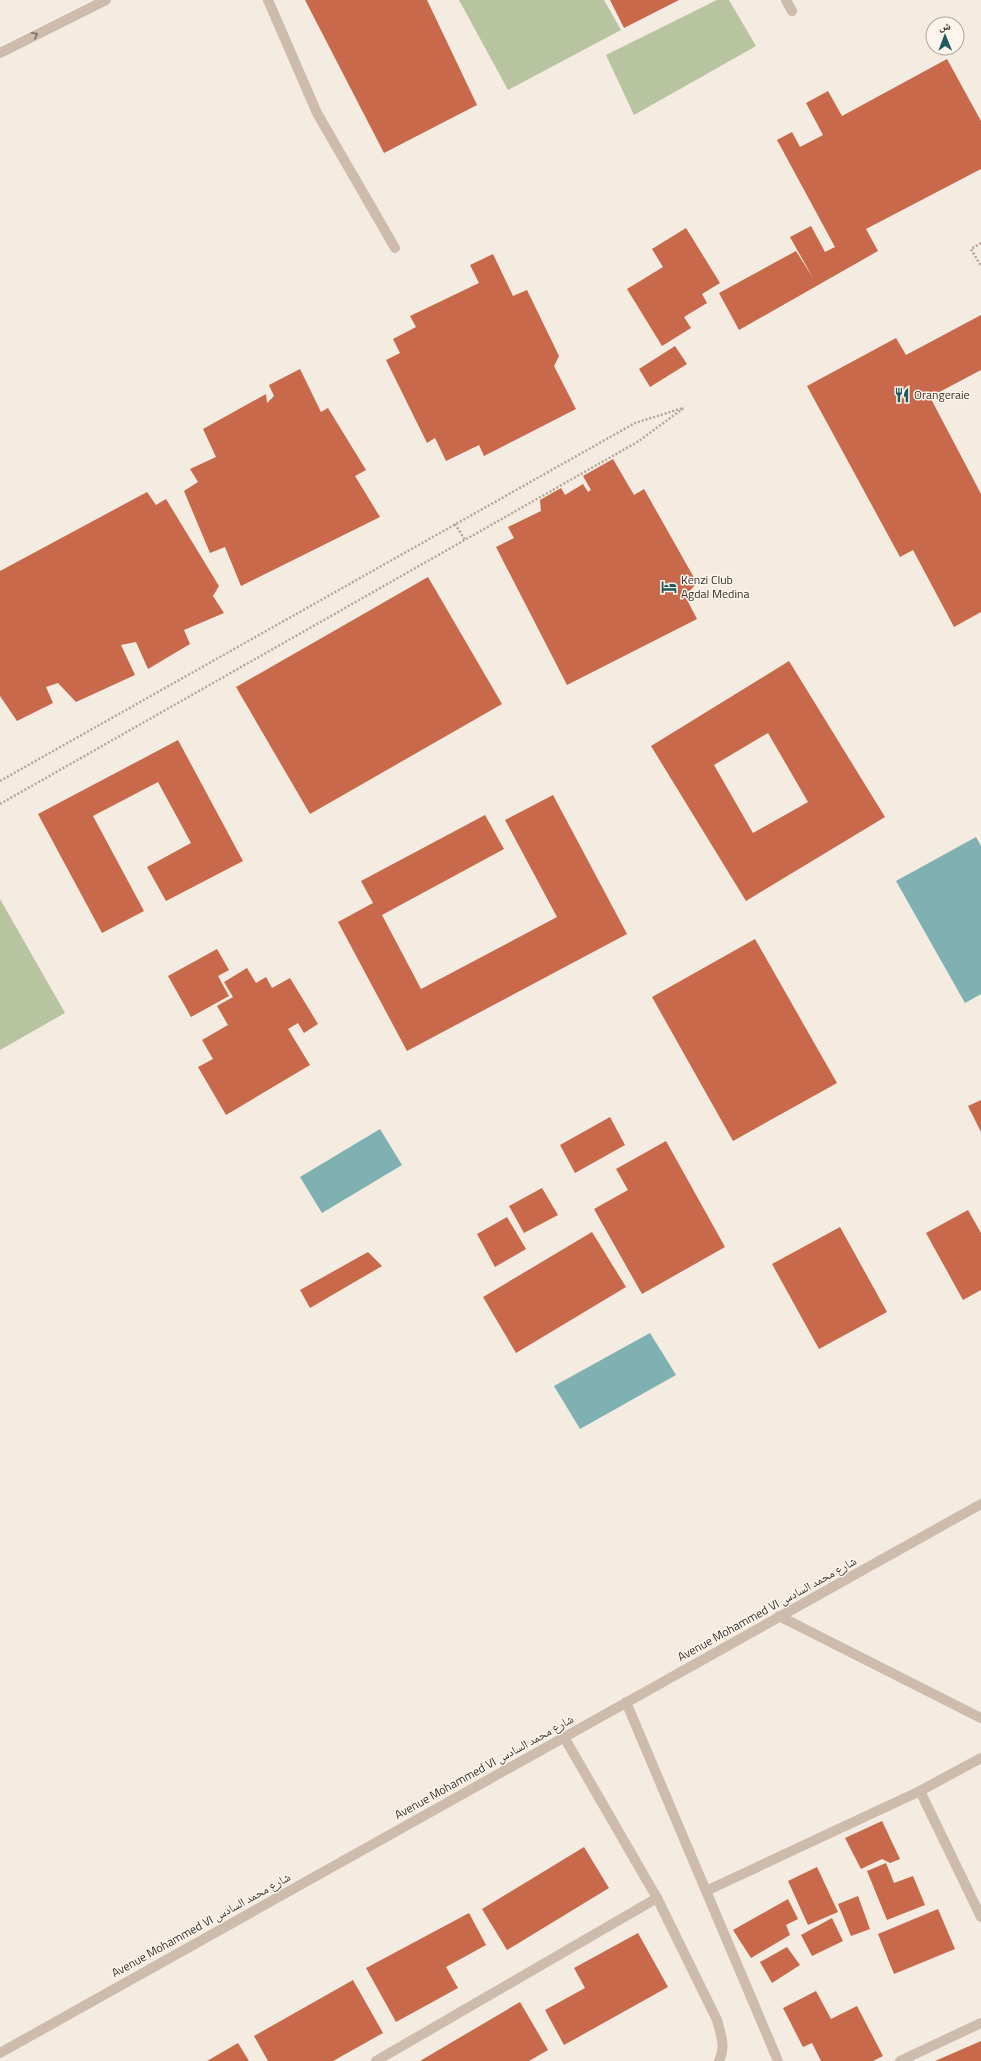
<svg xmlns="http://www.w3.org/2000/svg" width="981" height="2061" viewBox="0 0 981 2061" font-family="'Titillium Web','Noto Naskh Arabic',sans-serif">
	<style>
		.green { fill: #b8c4a0 }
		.water { fill: #7fb0b2 }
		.building { fill: #c8694b; fill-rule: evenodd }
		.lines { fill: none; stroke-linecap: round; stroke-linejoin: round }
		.path { stroke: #b9a596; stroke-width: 2.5; stroke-dasharray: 2 2; stroke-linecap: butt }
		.street { stroke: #cdbbac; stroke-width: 10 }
		.oneway { stroke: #7d6f65 }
		.labels { text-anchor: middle; stroke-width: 3; stroke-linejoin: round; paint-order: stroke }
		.poi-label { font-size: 12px; fill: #3b302b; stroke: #fbf5ee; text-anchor: start }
		.street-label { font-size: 12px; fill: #3b302b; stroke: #fbf5ee }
	</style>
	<rect width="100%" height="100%" fill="#f4ebe1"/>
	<g class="green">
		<polygon points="459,0 604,0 621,30 508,90"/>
		<polygon points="717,0 729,0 756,46 634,115 606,55"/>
		<polygon points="0,899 65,1013 0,1050"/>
	</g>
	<g class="water">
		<polygon points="976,837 981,846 981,994 965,1003 896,881"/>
		<polygon points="380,1129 402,1165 322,1213 300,1177"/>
		<polygon points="650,1333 676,1375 580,1429 554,1386"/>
	</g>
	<g class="building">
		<polygon points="305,0 427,0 477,105 384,153"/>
		<polygon points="610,0 679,0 624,28"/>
		<polygon points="947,59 981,121 981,169 866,229 878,251 739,330 719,293 796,251 813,278 790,237 811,226 825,252 835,247 777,140 792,132 800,147 823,135 806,103 828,91 842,116"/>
		<polygon points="686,228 720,283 702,294 707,303 684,317 691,328 662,346 627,289 663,267 652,249"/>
		<polygon points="493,254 513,296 527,290 559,356 554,366 576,409 484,456 479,445 446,461 435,438 427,443 386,360 400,353 393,339 416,327 410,316 479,283 470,265"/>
		<polygon points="981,315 981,370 930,397 981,494 981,612 954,627 913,550 900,557 807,386 896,338 906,355"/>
		<polygon points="675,346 687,364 650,387 639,369"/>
		<polygon points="300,369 321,412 328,408 366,470 355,476 380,517 241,586 225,547 210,553 184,491 198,482 190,469 216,457 203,429 266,394 267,403 274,396 269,385"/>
		<polygon points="613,459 634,495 644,489 697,583 685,596 697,619 567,685 496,547 514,538 508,527 541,511 540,500 561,488 565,495 583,484 588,492 591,490 583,476"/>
		<polygon points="147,492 156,505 166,499 219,586 213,596 224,613 184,630 190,644 148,669 136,642 121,645 135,675 76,702 58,683 46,687 53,703 17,721 0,696 0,571"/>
		<polygon points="428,577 502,704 310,814 236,687"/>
		<path d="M789,661L885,817L746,901L651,746ZM768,733L808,802L753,833L714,765Z"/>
		<polygon points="178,740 243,861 166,901 147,867 191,843 158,782 93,816 144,911 102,933 38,814"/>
		<polygon points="553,795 627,934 407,1051 338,922 373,903 361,881 485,815 504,849 382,915 421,989 557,917 505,820"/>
		<polygon points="755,939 837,1083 733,1141 652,997"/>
		<polygon points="217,949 229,970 218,976 229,996 191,1017 168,976"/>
		<polygon points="247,968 256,983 266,977 272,988 290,978 318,1024 304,1033 298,1023 288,1029 310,1065 226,1115 198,1067 213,1059 202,1040 228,1025 217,1006 233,997 224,982"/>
		<polygon points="981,1100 981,1132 968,1106"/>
		<polygon points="610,1117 625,1145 575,1173 560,1145"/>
		<polygon points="666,1141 725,1247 642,1294 594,1209 628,1190 616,1169"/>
		<polygon points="542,1188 558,1215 524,1233 509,1206"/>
		<polygon points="968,1210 981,1233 981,1290 963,1300 926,1233"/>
		<polygon points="507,1217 526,1249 495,1267 477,1234"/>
		<polygon points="840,1227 887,1312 819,1349 772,1264"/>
		<polygon points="592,1232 626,1287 516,1353 483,1297"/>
		<polygon points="368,1252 382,1266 310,1308 300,1290"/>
		<polygon points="882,1821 900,1859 890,1863 882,1859 861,1869 845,1838"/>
		<polygon points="584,1847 609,1888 507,1950 482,1909"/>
		<polygon points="886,1863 894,1883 913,1876 925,1905 887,1920 867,1871"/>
		<polygon points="817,1867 838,1912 808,1925 788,1881"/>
		<polygon points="858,1896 870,1929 851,1936 838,1904"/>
		<polygon points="788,1899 798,1919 786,1925 790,1935 751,1958 733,1930"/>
		<polygon points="938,1909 955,1949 894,1974 878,1934"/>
		<polygon points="469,1913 486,1945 446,1967 458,1988 396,2022 366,1968"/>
		<polygon points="832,1918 843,1941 812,1956 801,1935"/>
		<polygon points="638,1933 668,1987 564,2045 545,2010 585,1988 574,1968"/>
		<polygon points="787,1947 800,1965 772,1983 760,1962"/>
		<polygon points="353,1980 383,2033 333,2061 268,2061 254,2036"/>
		<polygon points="816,1991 831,2019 857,2006 883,2056 873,2061 821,2061 812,2043 803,2047 783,2008"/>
		<polygon points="520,2002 548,2050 529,2061 420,2061"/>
		<polygon points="981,2041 981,2061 935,2061"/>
		<polygon points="238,2043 249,2061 207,2061"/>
	</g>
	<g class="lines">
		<g class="path">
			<polyline points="981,243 971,249 981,266"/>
			<polyline points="455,524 465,540"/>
			<polyline points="0,781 635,423 683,408"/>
			<polyline points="0,804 639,441 685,407"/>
		</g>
		<g class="street">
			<polyline points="268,0 317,113 395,248"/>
			<polyline points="786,0 792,11"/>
			<polyline points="0,53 106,0"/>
			<polyline points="779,1616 981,1718"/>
			<polyline points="626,1702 778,2061"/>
			<path d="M564,1737L657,1898L717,2020C721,2035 726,2047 719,2061"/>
			<polyline points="920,1791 981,1917"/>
			<polyline points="706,1891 920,1791 981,1758"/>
			<polyline points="0,2053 981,1504"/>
			<polyline points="376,2061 657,1898"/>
			<polyline points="900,2061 981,2023"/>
		</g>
	</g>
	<defs><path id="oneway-chevron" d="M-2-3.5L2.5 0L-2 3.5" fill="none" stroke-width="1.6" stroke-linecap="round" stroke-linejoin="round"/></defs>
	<use class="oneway" href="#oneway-chevron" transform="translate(35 35) rotate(-27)"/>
	<defs>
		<symbol id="restaurant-bare" viewBox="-9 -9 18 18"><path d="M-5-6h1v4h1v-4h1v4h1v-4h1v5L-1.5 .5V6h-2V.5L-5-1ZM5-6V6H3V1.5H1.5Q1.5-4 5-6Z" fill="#1f5a5e" stroke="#fbf5ee" stroke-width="2.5" paint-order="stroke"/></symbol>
		<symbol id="hotel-bare" viewBox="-9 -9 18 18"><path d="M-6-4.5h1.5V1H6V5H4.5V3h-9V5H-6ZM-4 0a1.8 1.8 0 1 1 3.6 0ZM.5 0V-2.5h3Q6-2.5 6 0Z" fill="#1f5a5e" stroke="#fbf5ee" stroke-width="2.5" paint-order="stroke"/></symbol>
	</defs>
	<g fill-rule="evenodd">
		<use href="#restaurant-bare" x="891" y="384" width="22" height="22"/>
		<use href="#hotel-bare" x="658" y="576" width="22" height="22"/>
	</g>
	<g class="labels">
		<g class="poi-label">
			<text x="914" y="399">Orangeraie</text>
			<text x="681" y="584">Kenzi Club<tspan x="681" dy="14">Agdal Medina</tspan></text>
		</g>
		<g class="street-label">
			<text transform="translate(767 1609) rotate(-29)" y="4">Avenue Mohammed VI شارع محمد السادس</text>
			<text transform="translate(484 1767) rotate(-29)" y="4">Avenue Mohammed VI شارع محمد السادس</text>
			<text transform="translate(201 1925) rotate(-29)" y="4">Avenue Mohammed VI شارع محمد السادس</text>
		</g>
	</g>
	<g transform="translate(945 36) rotate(359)"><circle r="19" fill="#fbf5ee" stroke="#aea6a0"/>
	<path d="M0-3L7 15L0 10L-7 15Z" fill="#1f5a5e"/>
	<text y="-6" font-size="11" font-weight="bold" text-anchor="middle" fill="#3b302b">ش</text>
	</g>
</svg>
